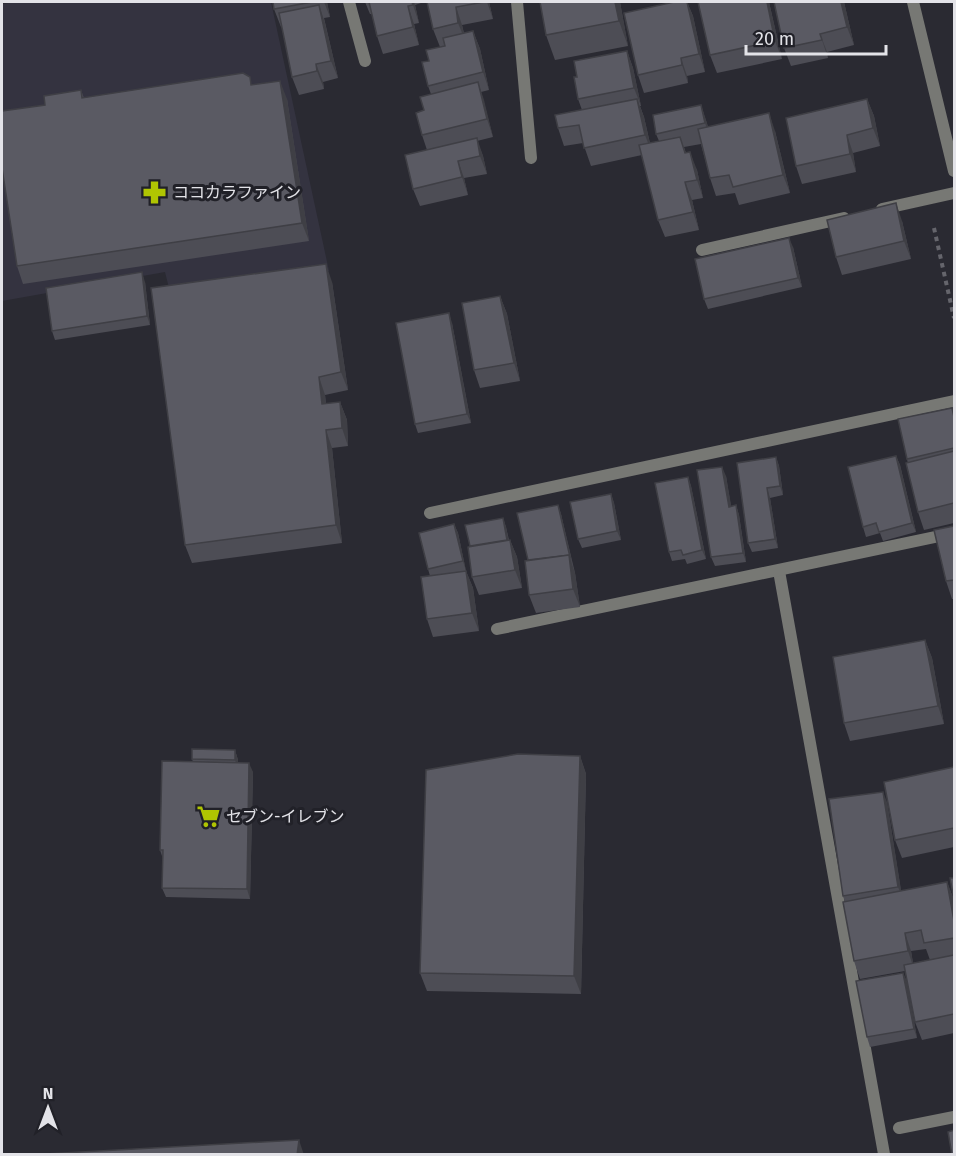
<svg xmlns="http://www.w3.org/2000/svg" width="956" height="1156" viewBox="0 0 956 1156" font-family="'Fira Sans','Noto Sans JP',sans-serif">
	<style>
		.built { fill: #343340 }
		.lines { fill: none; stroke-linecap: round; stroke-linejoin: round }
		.path { stroke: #65656c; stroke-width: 4; stroke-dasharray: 4.5 4.5; stroke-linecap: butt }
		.lane { stroke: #777874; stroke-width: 12 }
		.street { stroke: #777874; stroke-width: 12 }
		.wall { fill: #4d4d55; fill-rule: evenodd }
		.shaded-wall { fill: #3f3f45 }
		.building { fill: #5a5a63; stroke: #3f3f45; stroke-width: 1.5 }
		.labels { text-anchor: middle; stroke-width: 6; stroke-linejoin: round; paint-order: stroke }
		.poi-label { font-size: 16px; fill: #e3e3e8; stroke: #212128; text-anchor: start }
	</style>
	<rect width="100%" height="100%" fill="#2a2a32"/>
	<polygon class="built" points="18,2 271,2 329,271 171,296 165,272 2,301 2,4"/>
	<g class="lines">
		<polyline class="path" points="934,228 954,318"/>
		<g class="lane">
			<polyline points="349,2 365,61"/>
			<polyline points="779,571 884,1154"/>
			<polyline points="497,629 954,533"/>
		</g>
		<g class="street">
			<polyline points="517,2 531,158"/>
			<polyline points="913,2 954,171"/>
			<polyline points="882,209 954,193"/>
			<polyline points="702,250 844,218"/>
			<polyline points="430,513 954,401"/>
			<polyline points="899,1128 954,1117"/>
		</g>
	</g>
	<g class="wall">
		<polygon points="273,2 327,2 330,17 324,18 338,78 323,82 324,89 299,95 292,77 282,26 281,27 274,9"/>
		<polygon points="365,2 421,2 421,3 415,5 419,23 414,24 419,45 383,54 377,36 372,14 370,14"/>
		<polygon points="427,2 489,2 493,19 462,25 464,33 473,31 480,49 489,90 481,92 493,137 477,141 483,156 487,174 464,178 468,195 420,206 413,189 427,150 422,135 424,110 431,94 428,86 429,61 440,47 433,29"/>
		<polygon points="615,2 620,2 628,46 555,60 546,35"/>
		<polygon points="687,2 693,16 705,72 687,76 688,83 644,93 638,75"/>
		<polygon points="698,2 769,2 782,59 717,73 710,55"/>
		<polygon points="844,2 854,45 827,52 828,58 791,66 784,48"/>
		<polygon points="627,51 633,68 641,106 640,106 644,117 650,143 659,141 656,134 701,105 708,127 775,131 790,193 739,205 735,193 716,196 710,178 701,144 684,147 686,153 697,170 703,198 692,200 699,230 665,237 658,220 642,155 591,166 583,143 564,146 558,128 582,110 578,99 577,77"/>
		<polygon points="253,85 287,99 309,241 23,284 17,266 45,105 81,90 84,98"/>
		<polygon points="867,99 874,116 880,146 853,153 856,172 802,184 796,166"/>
		<polygon points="902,221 911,259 842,275 836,257"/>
		<polygon points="793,247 802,287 708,309 704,299"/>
		<polygon points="145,282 150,325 55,340 52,331"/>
		<polygon points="332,282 348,390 325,395 326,404 340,402 347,420 348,446 332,448 342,543 192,563 185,545"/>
		<polygon points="500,296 507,314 520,381 480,388 474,370"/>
		<polygon points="452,323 471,423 418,433 415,424"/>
		<polygon points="954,414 954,523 924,530 918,512 907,459"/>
		<polygon points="896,456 900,465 916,532 883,541 880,533 866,537 863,527"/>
		<polygon points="776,457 779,466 783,495 770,498 778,548 752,552 748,543"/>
		<polygon points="726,476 731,507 736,505 739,515 746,562 715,566 711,557"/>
		<polygon points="688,477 691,486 706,559 687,564 685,559 672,561 669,552"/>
		<polygon points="611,494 614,503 621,540 582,548 578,539"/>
		<polygon points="558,505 561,514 575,573 580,607 536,613 529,595 528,560"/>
		<polygon points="503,518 506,527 509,540 510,540 517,557 522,588 479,595 472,577 471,546"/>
		<polygon points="454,524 458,533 466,571 473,588 479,631 433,637 427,619 430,576 428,569"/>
		<polygon points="954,526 954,599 952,599 946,581"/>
		<polygon points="925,640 932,658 944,724 850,741 844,723"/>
		<polygon points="235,750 238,760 238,763 253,772 250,899 166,897 162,888 163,859 160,850 193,762 192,759"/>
		<polygon points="580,756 586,774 581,994 427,991 420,973"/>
		<polygon points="954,767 954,847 902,858 895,840"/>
		<path d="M887,802L901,891L947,882L954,900V1033L922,1040L915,1022L905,971L860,979L854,961L845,902L843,896ZM926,949L930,960L913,963L911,951Z"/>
		<polygon points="903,973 907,982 917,1038 870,1047 867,1037"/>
	</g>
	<g class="shaded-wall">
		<polygon points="324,2 327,2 330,17"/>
		<polygon points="412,2 414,2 415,5 419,23"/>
		<polygon points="487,2 489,2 493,19"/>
		<polygon points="615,2 620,2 628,46 619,21"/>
		<polygon points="687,2 693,16 705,72 699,54"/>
		<polygon points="767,2 769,2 782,59 775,41"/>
		<polygon points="841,2 844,2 854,45 847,27"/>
		<polygon points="319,5 325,23 338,78 331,61"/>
		<polygon points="408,6 414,24 419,45 413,27"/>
		<polygon points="456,7 462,25 465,40 458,23"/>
		<polygon points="473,31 480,49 489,90 483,72"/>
		<polygon points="820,34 827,52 828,58"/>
		<polygon points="627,51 633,68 641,106 634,88"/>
		<polygon points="681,58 687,76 688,83 682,65"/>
		<polygon points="316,64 323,82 324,89 317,71"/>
		<polygon points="280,81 287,99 309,241 302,223"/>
		<polygon points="478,82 484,100 493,137 487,119"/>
		<polygon points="637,99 644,117 652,153 645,135"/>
		<polygon points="867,99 874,116 880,146 873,128"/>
		<polygon points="701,105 707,123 712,141 705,123"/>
		<polygon points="769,113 775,131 790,193 783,175"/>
		<polygon points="847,135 853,153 856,172 850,154"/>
		<polygon points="477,138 483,156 487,174 480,156"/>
		<polygon points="690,152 697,170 703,198 697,180"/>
		<polygon points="458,161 464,178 468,195 462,177"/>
		<polygon points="685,182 692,200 699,230 693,212"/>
		<polygon points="896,203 902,221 911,259 904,241"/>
		<polygon points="789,238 793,247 802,287 798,278"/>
		<polygon points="326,264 332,282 348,390 341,372"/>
		<polygon points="142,272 145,282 150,325 147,316"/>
		<polygon points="500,296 507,314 520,381 514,363"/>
		<polygon points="449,313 452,323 471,423 467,414"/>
		<polygon points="319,377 325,395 328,422 322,404"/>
		<polygon points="340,402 347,420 348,446 342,428"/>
		<polygon points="326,430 332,448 342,543 336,525"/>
		<polygon points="896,456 900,465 916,532 912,523"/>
		<polygon points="776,457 779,466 783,495 780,486"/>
		<polygon points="722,467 726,476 733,516 729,507"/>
		<polygon points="688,477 691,486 706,559 702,550"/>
		<polygon points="767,488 770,498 778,548 775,539"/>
		<polygon points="611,494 614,503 621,540 617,531"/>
		<polygon points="558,505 561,514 573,567 570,557"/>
		<polygon points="736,505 739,515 746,562 743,553"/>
		<polygon points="503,518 506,527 511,554 508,545"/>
		<polygon points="454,524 458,533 466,571 463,561"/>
		<polygon points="510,540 517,557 522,588 515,570"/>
		<polygon points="569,555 575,573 580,607 573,589"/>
		<polygon points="466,571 473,588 479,631 472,613"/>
		<polygon points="925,640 932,658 944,724 938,706"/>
		<polygon points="235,750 238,760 238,769 235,760"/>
		<polygon points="580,756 586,774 581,994 574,976"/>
		<polygon points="249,763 253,772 250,899 247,889"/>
		<polygon points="883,792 887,802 902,896 898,887"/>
		<polygon points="947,882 954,900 954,921"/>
		<polygon points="905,933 911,951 914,969 908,951"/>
		<polygon points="903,973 907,982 917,1038 914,1029"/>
		<polygon points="299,1140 304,1155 297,1155"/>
	</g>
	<g class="building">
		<polygon points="273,2 312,2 274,9"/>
		<polygon points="369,2 412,2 413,5 408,6 413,27 377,36"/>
		<polygon points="427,2 484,2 456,7 458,23 433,29"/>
		<polygon points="540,2 615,2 619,21 546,35"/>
		<polygon points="674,2 687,2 699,54 681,58 682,65 638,75 624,13"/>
		<polygon points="698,2 767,2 775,41 710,55"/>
		<polygon points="774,2 841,2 847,27 820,34 822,40 784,48"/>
		<polygon points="319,5 331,61 316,64 317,71 292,77 279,13"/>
		<polygon points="473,31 483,72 428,86 422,62 429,61 426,50 445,46 443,38"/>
		<polygon points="627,51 634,88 578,99 574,77 577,77 574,61"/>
		<polygon points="243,73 250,77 251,85 280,81 302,223 17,266 2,168 2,111 45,105 44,96 81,90 82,98"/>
		<polygon points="478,82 487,119 422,135 416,113 424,110 420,97"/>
		<polygon points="637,99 645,135 584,148 579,125 558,128 555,115"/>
		<polygon points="867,99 873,128 847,135 850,154 796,166 786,118"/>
		<polygon points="701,105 705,123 656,134 653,115"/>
		<polygon points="769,113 783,175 733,187 729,175 710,178 698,129"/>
		<polygon points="680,137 685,153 690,152 697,180 685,182 693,212 658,220 639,145"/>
		<polygon points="477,138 480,156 458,161 462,177 413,189 405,155"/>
		<polygon points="896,203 904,241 836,257 827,220"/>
		<polygon points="789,238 798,278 704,299 695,259"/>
		<polygon points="326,264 341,372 319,377 322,404 340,402 342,428 326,430 336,525 185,545 151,288"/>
		<polygon points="142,272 147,316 52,331 46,288"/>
		<polygon points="500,296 514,363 474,370 462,303"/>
		<polygon points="449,313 467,414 415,424 396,323"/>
		<polygon points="952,408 954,417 954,448 907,459 898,419"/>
		<polygon points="954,451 954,503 918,512 906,463"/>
		<polygon points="896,456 912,523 879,532 876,523 863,527 848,467"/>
		<polygon points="776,457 780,486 767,488 775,539 748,543 737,463"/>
		<polygon points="722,467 729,507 736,505 743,553 711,557 697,470"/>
		<polygon points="688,477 702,550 683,555 681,550 669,552 655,483"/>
		<polygon points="611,494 617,531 578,539 570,502"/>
		<polygon points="558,505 570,557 569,558 569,555 528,560 517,513"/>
		<polygon points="503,518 507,540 470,546 465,525"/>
		<polygon points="454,524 463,561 428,569 419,533"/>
		<polygon points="954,526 954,580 946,581 934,530"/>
		<polygon points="510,540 515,570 472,577 468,547"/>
		<polygon points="569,555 573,589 529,595 525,561"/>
		<polygon points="466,571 472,613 427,619 421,577"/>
		<polygon points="925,640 938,706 844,723 833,657"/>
		<polygon points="192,749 235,750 235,760 192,759"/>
		<polygon points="518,754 580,756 574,976 420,973 426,770"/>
		<polygon points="162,761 249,763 247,889 162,888 163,850 160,850"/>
		<polygon points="954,767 954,828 895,840 884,782"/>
		<polygon points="883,792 898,887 843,896 829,799"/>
		<polygon points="950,878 954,878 954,899"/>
		<polygon points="947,882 954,921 954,938 924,943 921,930 905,933 908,951 854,961 843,902"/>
		<polygon points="954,955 954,1014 915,1022 904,965"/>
		<polygon points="903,973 914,1029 867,1037 856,981"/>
		<polygon points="954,1130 954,1155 952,1155 948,1132"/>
		<polygon points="299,1140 297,1155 27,1155"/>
	</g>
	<defs>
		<symbol id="pharmacy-bare" viewBox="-9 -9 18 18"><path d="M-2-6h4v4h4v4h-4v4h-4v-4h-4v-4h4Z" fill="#b0c502" stroke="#212128" stroke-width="2.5" paint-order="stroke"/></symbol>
		<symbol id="supermarket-bare" viewBox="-9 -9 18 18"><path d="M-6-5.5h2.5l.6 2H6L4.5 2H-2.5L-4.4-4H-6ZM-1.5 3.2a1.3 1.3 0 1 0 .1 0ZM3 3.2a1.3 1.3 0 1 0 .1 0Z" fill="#b0c502" stroke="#212128" stroke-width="2.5" paint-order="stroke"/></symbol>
	</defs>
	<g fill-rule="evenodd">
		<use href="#pharmacy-bare" x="138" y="176" width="33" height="33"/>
		<use href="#supermarket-bare" x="192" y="800" width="33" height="33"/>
	</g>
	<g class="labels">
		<g class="poi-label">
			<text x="173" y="198">ココカラファイン</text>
			<text x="226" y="822">セブン-イレブン</text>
		</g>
	</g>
	<rect width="956" height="1156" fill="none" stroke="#e3e3e8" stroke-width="6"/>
	<g transform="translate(48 1108)" stroke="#212128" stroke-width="4.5" paint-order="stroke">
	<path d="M0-4.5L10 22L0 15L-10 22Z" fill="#e3e3e8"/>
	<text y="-9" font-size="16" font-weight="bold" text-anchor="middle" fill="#e3e3e8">N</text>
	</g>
	<path d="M746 45v9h140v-9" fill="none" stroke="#e3e3e8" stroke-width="3"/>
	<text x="755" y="45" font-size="18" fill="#e3e3e8" stroke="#212128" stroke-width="4.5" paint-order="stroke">20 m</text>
</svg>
